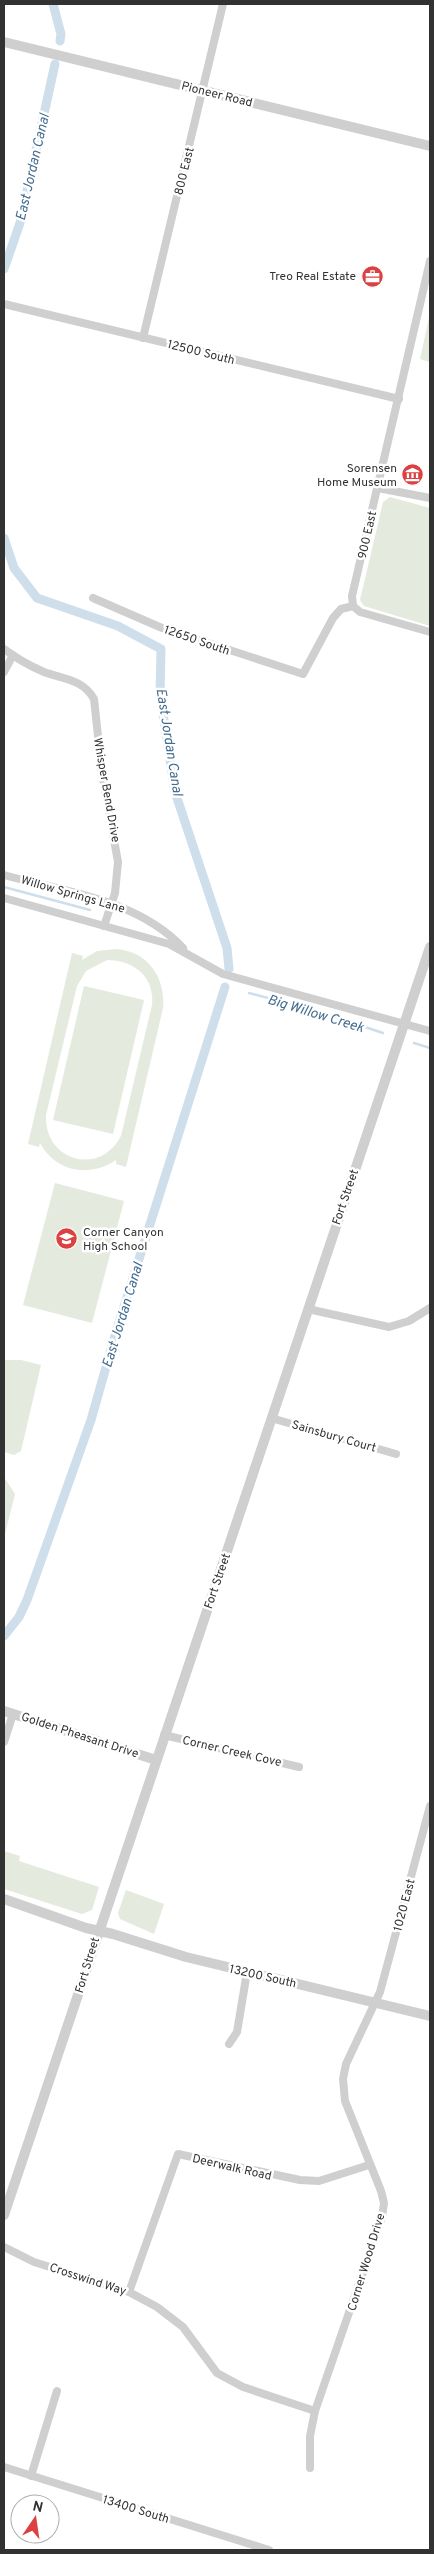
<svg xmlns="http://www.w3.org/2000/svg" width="434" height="2554" viewBox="0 0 434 2554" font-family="Overpass,sans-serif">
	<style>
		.green { fill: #e4eade; fill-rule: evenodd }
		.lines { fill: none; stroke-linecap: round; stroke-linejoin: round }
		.stream { stroke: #cfdeeb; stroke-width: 2.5 }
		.canal { stroke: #cfdeeb; stroke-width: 9 }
		.minor { stroke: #cfcfcf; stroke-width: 8 }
		.tertiary { stroke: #cfcfcf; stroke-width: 10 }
		.labels { text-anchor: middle; stroke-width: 5; stroke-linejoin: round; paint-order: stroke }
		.street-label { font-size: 12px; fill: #323232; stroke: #fff }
		.poi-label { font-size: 12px; fill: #323232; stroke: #fff; text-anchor: end }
		.water-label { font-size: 14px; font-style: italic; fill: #436d90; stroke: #fff }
	</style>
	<rect width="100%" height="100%" fill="#fff"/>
	<g class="green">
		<polygon points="430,313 430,362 420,359"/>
		<polygon points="390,497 430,508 430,626 364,606 360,600 383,502"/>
		<path d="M116,949C147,951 166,977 163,1008L126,1167L116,1164V1160C89,1178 56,1172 40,1143L39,1147L28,1144L72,953L83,956L82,960L97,951ZM107,960C134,960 155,977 152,1005L121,1136C100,1177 44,1161 46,1115L77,986L86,971Z"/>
		<polygon points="84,986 144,1000 113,1134 53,1120"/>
		<polygon points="55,1183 124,1201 92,1323 23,1305"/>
		<polygon points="4,1360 21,1360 41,1365 21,1451 14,1455 4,1452"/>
		<polygon points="4,1477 15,1494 4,1538"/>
		<polygon points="4,1851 20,1856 19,1861 99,1887 92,1910 82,1914 4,1889"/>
		<polygon points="126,1890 164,1904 154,1934 120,1919 118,1913"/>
	</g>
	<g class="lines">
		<g class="stream">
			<polyline points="4,887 90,910"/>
			<polyline points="249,993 317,1011 383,1033"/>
			<polyline points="414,1043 430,1048"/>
		</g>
		<g class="canal">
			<polyline points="53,4 61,34 60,41"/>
			<polyline points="4,269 20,223 55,64"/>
			<polyline points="4,538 14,568 37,598 118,626 161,649 160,695 175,792 227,948 229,969"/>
			<polyline points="4,1636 19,1617 27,1600 91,1420 116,1332 225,987"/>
		</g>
		<g class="minor">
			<polyline points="4,304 399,399"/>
			<polyline points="143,338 223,4"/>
			<polyline points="378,488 430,498"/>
			<polyline points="93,598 162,628 303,674 333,618 341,609 353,606"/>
			<polyline points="353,606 352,596 430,261"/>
			<polyline points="353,606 360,612 430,632"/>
			<path d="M4,649C16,658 30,666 44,672C63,679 83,679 94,699L102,773L118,862L115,893L104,926"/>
			<polyline points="4,672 13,655"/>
			<path d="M4,875C65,892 137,899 183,948"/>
			<polyline points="4,898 169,944 223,974 430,1031"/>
			<polyline points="308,1309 389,1327 409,1321 430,1308"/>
			<polyline points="271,1418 396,1454"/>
			<polyline points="164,1735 299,1767"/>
			<polyline points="4,1742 13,1714"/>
			<polyline points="229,2044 237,2032 247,1972"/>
			<polyline points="4,2247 34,2262 129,2292 157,2307 183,2327 217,2373 243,2387 315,2411"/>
			<polyline points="129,2292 178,2154 300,2180 319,2181 369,2165"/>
			<polyline points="4,2467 269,2550"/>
			<polyline points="310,2468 310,2436 315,2411 382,2217 384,2203 381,2191 345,2101 343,2079 346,2064 380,1992 430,1806"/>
			<polyline points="31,2476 57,2391"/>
		</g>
		<g class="tertiary">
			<polyline points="4,42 430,146"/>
			<polyline points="4,1711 156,1760"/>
			<polyline points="4,1899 86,1928 113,1934 186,1957 430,2016"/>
			<polyline points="4,2215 430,947"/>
		</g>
	</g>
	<defs>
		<symbol id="office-disc" viewBox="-11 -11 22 22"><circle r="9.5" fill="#dc4142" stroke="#fff"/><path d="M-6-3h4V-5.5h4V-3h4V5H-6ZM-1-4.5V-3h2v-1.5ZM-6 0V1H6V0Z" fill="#fff"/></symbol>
		<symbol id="museum-disc" viewBox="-11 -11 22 22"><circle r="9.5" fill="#dc4142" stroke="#fff"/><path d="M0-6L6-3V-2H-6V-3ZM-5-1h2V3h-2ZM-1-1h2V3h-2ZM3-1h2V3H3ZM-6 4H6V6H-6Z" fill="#fff"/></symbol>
		<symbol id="school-disc" viewBox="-11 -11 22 22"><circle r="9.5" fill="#dc4142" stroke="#fff"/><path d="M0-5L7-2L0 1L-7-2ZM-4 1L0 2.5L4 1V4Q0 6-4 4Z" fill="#fff"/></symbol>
	</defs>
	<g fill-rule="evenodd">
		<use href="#office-disc" x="360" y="264" width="25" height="25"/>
		<use href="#museum-disc" x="400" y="462" width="25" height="25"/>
		<use href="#school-disc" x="54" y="1226" width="25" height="25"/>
	</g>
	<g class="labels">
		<g class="street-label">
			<text transform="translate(217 94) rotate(14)" y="4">Pioneer Road</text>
			<text transform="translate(184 171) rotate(-76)" y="4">800 East</text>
			<text transform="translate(201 352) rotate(14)" y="4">12500 South</text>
			<text transform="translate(367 535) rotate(-77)" y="4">900 East</text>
			<text transform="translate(197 640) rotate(19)" y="4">12650 South</text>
			<text transform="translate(107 790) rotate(80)" y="4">Whisper Bend Drive</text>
			<text transform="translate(73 894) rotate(16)" y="4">Willow Springs Lane</text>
			<text transform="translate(345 1197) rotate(-71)" y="4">Fort Street</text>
			<text transform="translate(334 1436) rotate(16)" y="4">Sainsbury Court</text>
			<text transform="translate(217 1581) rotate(-71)" y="4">Fort Street</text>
			<text transform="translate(80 1735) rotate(18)" y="4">Golden Pheasant Drive</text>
			<text transform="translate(232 1751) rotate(13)" y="4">Corner Creek Cove</text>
			<text transform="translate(404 1905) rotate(-75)" y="4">1020 East</text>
			<text transform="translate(87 1965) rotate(-73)" y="4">Fort Street</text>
			<text transform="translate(263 1976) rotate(13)" y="4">13200 South</text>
			<text transform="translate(232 2167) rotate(13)" y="4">Deerwalk Road</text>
			<text transform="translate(366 2262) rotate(-73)" y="4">Corner Wood Drive</text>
			<text transform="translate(88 2279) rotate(18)" y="4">Crosswind Way</text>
			<text transform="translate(136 2509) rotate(17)" y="4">13400 South</text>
		</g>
		<g class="poi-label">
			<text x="356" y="280">Treo Real Estate</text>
			<text x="397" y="472">Sorensen<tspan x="397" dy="14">Home Museum</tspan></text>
			<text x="83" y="1236" text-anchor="start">Corner Canyon<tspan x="83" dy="14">High School</tspan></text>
		</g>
		<g class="water-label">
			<text transform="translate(32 167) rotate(-77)" y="5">East Jordan Canal</text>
			<text transform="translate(170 742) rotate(81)" y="5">East Jordan Canal</text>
			<text transform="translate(316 1013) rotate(17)" y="5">Big Willow Creek</text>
			<text transform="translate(122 1315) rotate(-73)" y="5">East Jordan Canal</text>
		</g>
	</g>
	<rect width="434" height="2554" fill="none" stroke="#323232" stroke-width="10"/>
	<g transform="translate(35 2519) rotate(13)"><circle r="24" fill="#ffffff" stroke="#adadad"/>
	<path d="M0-4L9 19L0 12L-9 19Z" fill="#dc4142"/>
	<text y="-8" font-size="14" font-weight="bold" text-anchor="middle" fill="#323232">N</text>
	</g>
</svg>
